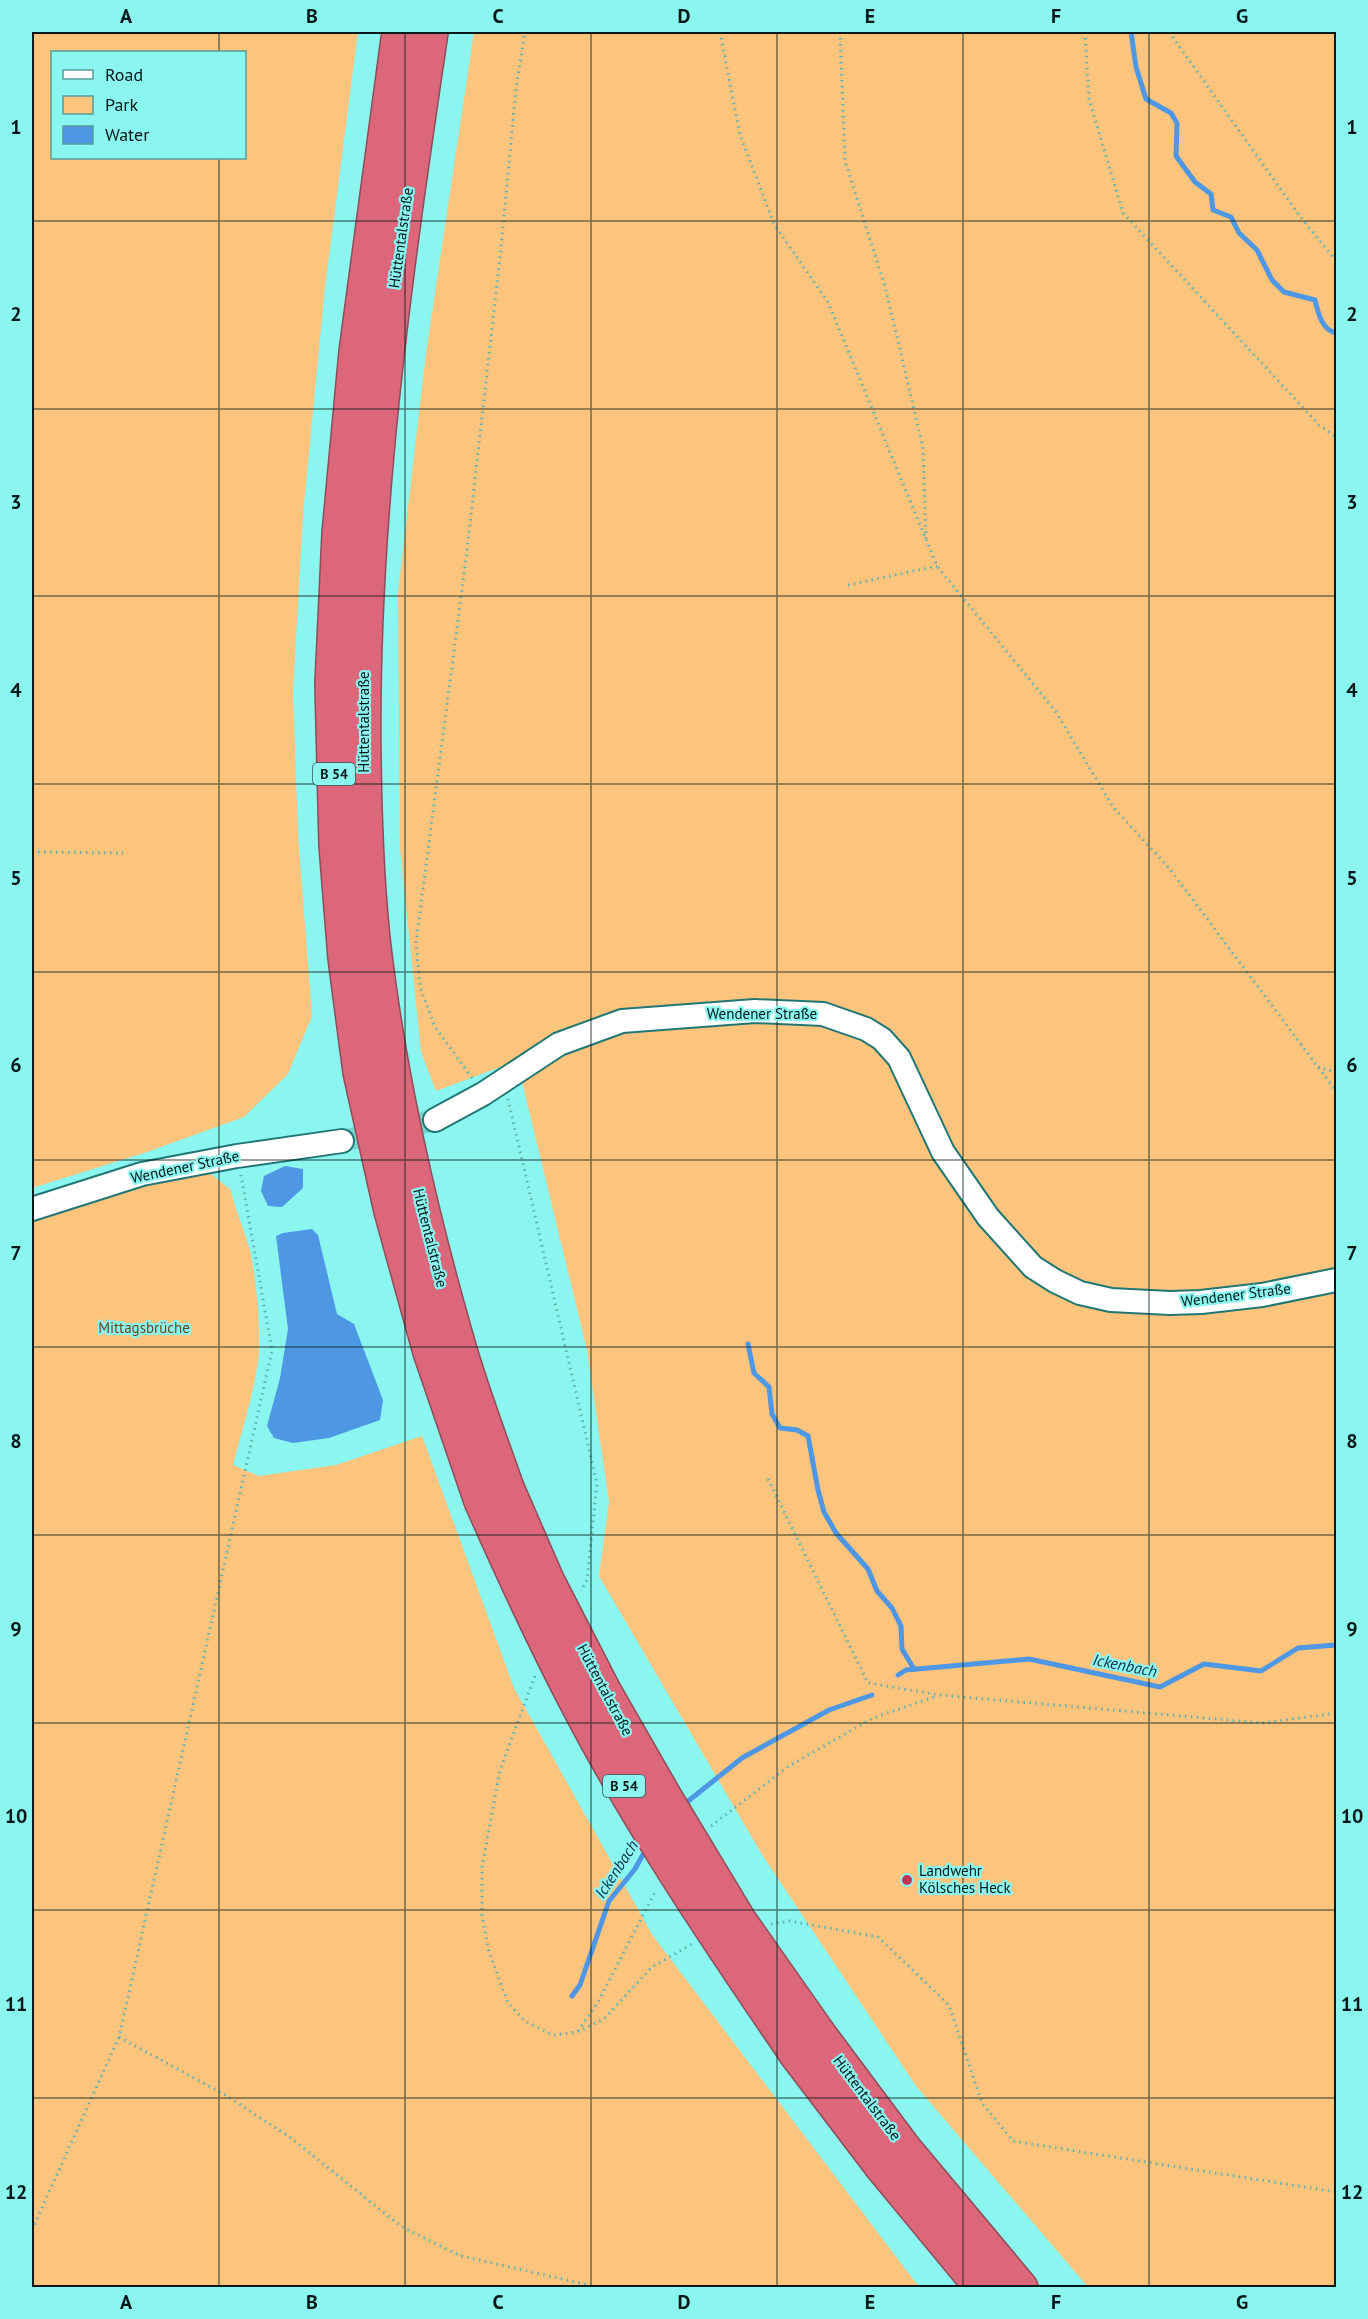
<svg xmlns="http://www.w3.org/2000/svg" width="1368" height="2319" viewBox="0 0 1368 2319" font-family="'PT Sans',sans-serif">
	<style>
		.green { fill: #fcc47d; fill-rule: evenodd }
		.water { fill: #4d97e4 }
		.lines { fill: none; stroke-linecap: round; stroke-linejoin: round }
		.stream { stroke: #4d97e4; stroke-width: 5 }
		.street-tunnel { stroke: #77d4d0; stroke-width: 22; stroke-dasharray: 22 11; stroke-linecap: butt }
		.street-casing { stroke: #217774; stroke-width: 26 }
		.highway-casing { stroke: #904c58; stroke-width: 36 }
		.path { stroke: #60b0ac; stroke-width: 3; stroke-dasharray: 1.5 4.5; stroke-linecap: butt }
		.street { stroke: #fff; stroke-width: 22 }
		.highway { stroke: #dc677a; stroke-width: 33 }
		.highway-bridge-casing { stroke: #904c58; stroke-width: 36; stroke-linecap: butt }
		.highway-bridge { stroke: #dc677a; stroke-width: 33 }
		.grid { fill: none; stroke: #031918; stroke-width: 1.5; stroke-opacity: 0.55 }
		.poi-dot { fill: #c53557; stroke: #8bf5f0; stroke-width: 2 }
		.labels { text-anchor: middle; stroke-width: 4.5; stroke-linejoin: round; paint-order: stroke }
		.shield { fill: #8bf5f0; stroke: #2c5b59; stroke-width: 1.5 }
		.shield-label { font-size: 14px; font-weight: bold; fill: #031918 }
		.street-label { font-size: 15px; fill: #031918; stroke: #8bf5f0 }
		.park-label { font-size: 15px; fill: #654822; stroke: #8bf5f0 }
		.poi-label { font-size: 15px; fill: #031918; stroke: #8bf5f0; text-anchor: start }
		.water-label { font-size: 16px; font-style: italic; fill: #102e4d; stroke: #8bf5f0 }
		.neatline { fill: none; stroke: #031918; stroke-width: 2 }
		.grid-label { font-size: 20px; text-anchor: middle; font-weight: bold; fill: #031918 }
	</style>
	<rect width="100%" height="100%" fill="#8bf5f0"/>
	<g class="green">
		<path d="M32,32H358L325,287L303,515L293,691L298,835L312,1016L288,1074L244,1117L147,1152L32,1188ZM52,52H244V158H52Z"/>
		<polygon points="474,32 1336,32 1336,2287 1088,2287 916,2086 761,1853 599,1576 609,1502 587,1350 517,1061 436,1091 421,1052 400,848 398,593 426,353"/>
		<path d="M206,1170L231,1190C235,1211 245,1230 250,1251C256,1276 262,1337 258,1362C253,1396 242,1431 233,1465L259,1476L336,1465L422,1436L514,1688L653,1936L919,2287H32V1218L143,1183Z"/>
	</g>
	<g class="water">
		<polygon points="285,1166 303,1169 303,1188 282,1207 268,1206 261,1191 264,1176"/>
		<polygon points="312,1229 318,1235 337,1314 354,1324 383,1400 380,1420 329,1438 293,1443 274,1438 267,1426 280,1378 288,1329 276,1236 283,1233"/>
	</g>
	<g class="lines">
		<g class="stream">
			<path d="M1131,32L1136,67L1146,99L1171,113L1177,123L1176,156L1195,182L1211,194L1213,210L1231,217L1239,233L1257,250L1272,280L1284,292L1315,300C1318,313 1322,330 1336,333"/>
			<polyline points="748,1344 754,1373 769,1387 772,1414 780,1428 797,1430 808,1436 818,1490 824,1512 836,1533 868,1569 877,1591 892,1608 901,1626 902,1649 914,1669"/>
			<polyline points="898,1675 906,1670 1029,1659 1160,1687 1204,1664 1261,1671 1298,1648 1336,1645"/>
			<polyline points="682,1806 742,1758 829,1710 872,1695"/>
			<polyline points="572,1996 580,1985 609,1901 635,1869 646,1849"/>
		</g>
		<polyline class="street-tunnel" points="342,1141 435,1120"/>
		<defs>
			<g id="street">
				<polyline points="435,1120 483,1094 559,1044 622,1021 755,1011 823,1014 866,1029 882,1039 899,1058 943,1152 988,1217 1033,1267 1055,1281 1080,1293 1111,1300 1170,1303 1201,1302 1262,1295 1336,1280"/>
				<polyline points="32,1209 142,1174 237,1156 342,1141"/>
			</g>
			<g id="highway">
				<polyline points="399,32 356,352 339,534 332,684 336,845 345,958 360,1072 391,1211 430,1352 481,1501"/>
				<path d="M431,32C395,274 360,517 364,763C365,827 367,892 375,956C391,1086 421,1215 457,1340C471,1390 490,1439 507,1488"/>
				<polyline points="819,2034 904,2148 1021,2288"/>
				<polyline points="796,2054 882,2167 982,2288"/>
			</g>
		</defs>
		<use href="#street" class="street-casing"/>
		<use href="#highway" class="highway-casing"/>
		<g class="path">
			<polyline points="720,32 740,135 774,224 828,302 937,566 1056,712 1113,807 1169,868 1336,1091"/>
			<polyline points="840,32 845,161 885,286 923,448 926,541"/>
			<polyline points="1085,32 1089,99 1123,213 1319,425 1336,437"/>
			<polyline points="1169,32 1299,215 1336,261"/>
			<polyline points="848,585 937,566"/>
			<polyline points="32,852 123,853"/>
			<polyline points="1318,1067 1336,1072"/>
			<polyline points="472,1078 435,1027 420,987 416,942 466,559 501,248 516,88 525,32"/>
			<polyline points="508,1099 597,1484 587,1580 581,1591"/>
			<polyline points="768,1479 868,1683 939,1695 1263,1723 1336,1713"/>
			<polyline points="535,1676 500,1770 482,1868 482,1915 489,1952 508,2003 525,2021 553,2035 577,2032 604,2019 652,1967 692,1944"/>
			<polyline points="711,1826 789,1766 873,1718 937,1696"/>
			<polyline points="771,1924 790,1921 878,1937 949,2005 982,2103 1013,2141 1336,2192"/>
			<polyline points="578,2031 598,2002 656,1890"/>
			<polyline points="119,2037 227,2096 291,2138 402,2227 461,2256 602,2288"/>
			<polyline points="32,2230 119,2037 272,1350 241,1175"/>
		</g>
		<use href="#street" class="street"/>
		<use href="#highway" class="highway"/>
		<defs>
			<g id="highway-bridge">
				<polyline points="507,1488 547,1580 604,1691 666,1799 739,1920 819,2034"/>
				<path d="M481,1501C512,1571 543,1639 579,1707C642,1828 719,1941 796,2054"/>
			</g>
		</defs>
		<use href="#highway-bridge" class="highway-bridge-casing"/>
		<use href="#highway-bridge" class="highway-bridge"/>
	</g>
	<path class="grid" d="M219,32V52M405,32V2288M591,32V2288M777,32V2288M963,32V2288M1149,32V2288M219,158V2288M32,221H1336M32,409H1336M32,596H1336M32,784H1336M32,972H1336M32,1160H1336M32,1347H1336M32,1535H1336M32,1723H1336M32,1910H1336M32,2098H1336"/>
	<circle class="poi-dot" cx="907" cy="1880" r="6"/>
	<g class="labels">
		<g class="shield">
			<rect x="313" y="763" width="42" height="22" rx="4.5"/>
			<rect x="603" y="1775" width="42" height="22" rx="4.5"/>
		</g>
		<g class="shield-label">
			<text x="334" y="779">B 54</text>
			<text x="624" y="1791">B 54</text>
		</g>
		<g class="street-label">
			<text transform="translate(401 238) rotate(-82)" y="5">Hüttentalstraße</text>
			<text transform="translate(364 722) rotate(-90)" y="5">Hüttentalstraße</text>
			<text x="762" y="1019">Wendener Straße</text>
			<text transform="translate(185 1167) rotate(-12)" y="5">Wendener Straße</text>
			<text transform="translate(430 1238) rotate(76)" y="5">Hüttentalstraße</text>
			<text transform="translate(1236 1295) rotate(-7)" y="5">Wendener Straße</text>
			<text transform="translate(605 1690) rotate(62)" y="5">Hüttentalstraße</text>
			<text transform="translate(867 2098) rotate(53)" y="5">Hüttentalstraße</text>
		</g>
		<g class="park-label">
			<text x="144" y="1333">Mittagsbrüche</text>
		</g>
		<g class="poi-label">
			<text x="919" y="1876">Landwehr<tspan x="919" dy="17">Kölsches Heck</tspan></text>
		</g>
		<g class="water-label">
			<text transform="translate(1125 1665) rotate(11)" y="6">Ickenbach</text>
			<text transform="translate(616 1869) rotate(-57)" y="6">Ickenbach</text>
		</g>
	</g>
	<rect width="1368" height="2319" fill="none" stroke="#8bf5f0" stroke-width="66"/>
	<rect x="51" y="51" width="195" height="108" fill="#8bf5f0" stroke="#559d9a" stroke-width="1.5"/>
	<rect x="63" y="70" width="30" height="9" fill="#ffffff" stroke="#559d9a" stroke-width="1.5"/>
	<text x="105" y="81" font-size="18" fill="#031918">Road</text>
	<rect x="63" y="96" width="30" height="18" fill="#fcc47d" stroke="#559d9a" stroke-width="1.5"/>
	<text x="105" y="111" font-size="18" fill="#031918">Park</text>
	<rect x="63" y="126" width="30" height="18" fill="#4d97e4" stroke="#559d9a" stroke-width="1.5"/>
	<text x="105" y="141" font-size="18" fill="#031918">Water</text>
	<rect x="33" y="33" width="1302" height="2253" class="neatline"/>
	<g class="grid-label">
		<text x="126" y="23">A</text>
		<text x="312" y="23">B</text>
		<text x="498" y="23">C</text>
		<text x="684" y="23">D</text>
		<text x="870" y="23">E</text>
		<text x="1056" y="23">F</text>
		<text x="1242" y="23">G</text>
		<text x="16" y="134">1</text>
		<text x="1352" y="134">1</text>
		<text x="16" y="321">2</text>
		<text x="1352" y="321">2</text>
		<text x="16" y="509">3</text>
		<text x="1352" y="509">3</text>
		<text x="16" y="697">4</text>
		<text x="1352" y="697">4</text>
		<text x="16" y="885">5</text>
		<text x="1352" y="885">5</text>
		<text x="16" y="1072">6</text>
		<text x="1352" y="1072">6</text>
		<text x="16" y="1260">7</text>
		<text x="1352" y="1260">7</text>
		<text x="16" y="1448">8</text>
		<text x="1352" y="1448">8</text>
		<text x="16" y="1636">9</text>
		<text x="1352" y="1636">9</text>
		<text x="16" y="1823">10</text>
		<text x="1352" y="1823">10</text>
		<text x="16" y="2011">11</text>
		<text x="1352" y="2011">11</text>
		<text x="16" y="2199">12</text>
		<text x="1352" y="2199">12</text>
		<text x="126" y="2309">A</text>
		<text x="312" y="2309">B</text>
		<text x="498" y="2309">C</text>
		<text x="684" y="2309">D</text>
		<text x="870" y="2309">E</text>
		<text x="1056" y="2309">F</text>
		<text x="1242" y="2309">G</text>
	</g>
</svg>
